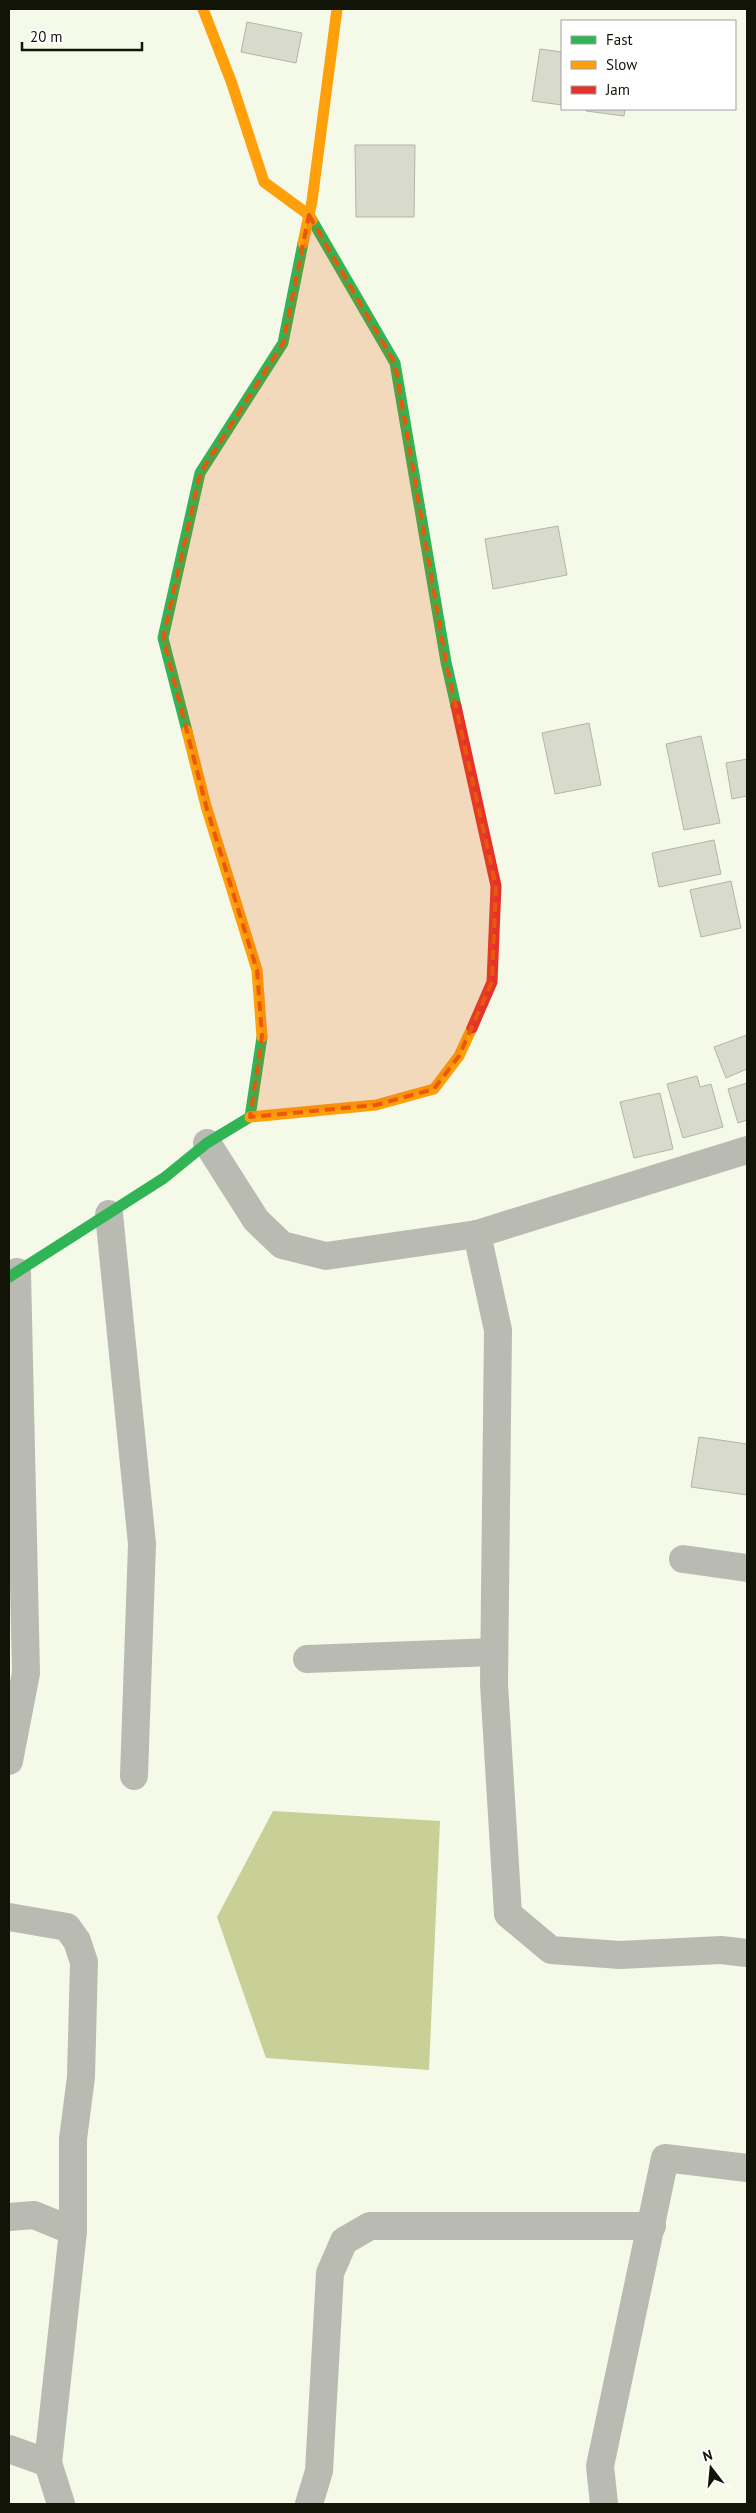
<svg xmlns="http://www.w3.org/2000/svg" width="756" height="2513" viewBox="0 0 756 2513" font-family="'PT Sans',sans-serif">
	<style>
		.water { fill: #c8d097 }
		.building { fill: #d8dbcc; stroke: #b2b5a7 }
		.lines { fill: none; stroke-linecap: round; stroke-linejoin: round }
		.street { stroke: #b9bbb2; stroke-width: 28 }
		.fast { stroke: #30b455; stroke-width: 11 }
		.slow { stroke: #ff9f0a; stroke-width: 11 }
		.jam { stroke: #e5322d; stroke-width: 11 }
		.marked { fill: #e8590c; fill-opacity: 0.2; stroke: #e8590c; stroke-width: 4; stroke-dasharray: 10 6; stroke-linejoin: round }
	</style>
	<rect width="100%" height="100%" fill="#f5f9e8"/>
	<polygon class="water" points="273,1811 440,1821 429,2070 266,2058 217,1917"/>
	<g class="building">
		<polygon points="247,22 302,33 296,63 241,52"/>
		<polygon points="540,49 562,52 562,105 532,101"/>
		<polygon points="587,109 625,109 624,116 586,111"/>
		<polygon points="355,145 415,145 414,217 356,217"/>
		<polygon points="558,526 567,575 493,589 485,539"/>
		<polygon points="589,723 601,785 555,794 542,733"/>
		<polygon points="701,736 720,823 684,830 666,744"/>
		<polygon points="747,759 747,796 732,799 726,763"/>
		<polygon points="714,840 721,874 659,887 652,853"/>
		<polygon points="731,881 741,928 701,937 690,890"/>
		<polygon points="747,1035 747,1069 726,1078 714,1047"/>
		<polygon points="697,1076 700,1087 711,1084 723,1127 683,1138 667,1084"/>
		<polygon points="747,1083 747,1120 738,1123 728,1089"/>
		<polygon points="660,1093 673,1149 634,1158 620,1102"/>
		<polygon points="699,1437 747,1444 747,1495 691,1487"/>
	</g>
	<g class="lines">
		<g class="street">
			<polyline points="207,1143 256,1220 282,1245 326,1256 477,1234 747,1150"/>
			<polyline points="109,1214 142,1544 134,1776"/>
			<polyline points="477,1234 498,1330 494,1684 508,1914 551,1950 620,1955 721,1950 747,1953"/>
			<polyline points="683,1559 747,1568"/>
			<polyline points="307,1659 494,1652"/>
			<polyline points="9,1761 26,1673 17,1272"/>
			<polyline points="9,1917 67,1927 77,1941 84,1962 81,2077 73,2139 73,2231 48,2463"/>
			<polyline points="9,2217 34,2215 73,2231"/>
			<polyline points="9,2449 48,2463 61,2504"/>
			<polyline points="309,2504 319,2471 330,2273 344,2241 370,2226 652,2226"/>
			<polyline points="604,2504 600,2466 665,2158 747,2168"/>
		</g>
		<g class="fast">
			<polyline points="312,220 395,363 446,662 456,706"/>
			<polyline points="187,731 163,638 200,473 283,343 303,243"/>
			<polyline points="9,1277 164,1178 207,1143 250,1117 262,1037"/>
		</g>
		<g class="slow">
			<polyline points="203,9 231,81 264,182 309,215 312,220"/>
			<polyline points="303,243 312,201 337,9"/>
			<polyline points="187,731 206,806 257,970 262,1037"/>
			<polyline points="250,1117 376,1105 434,1089 459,1056 472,1028"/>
		</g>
		<polyline class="jam" points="456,706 496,886 492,982 472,1028"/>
	</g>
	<path class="marked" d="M309,215L395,363L446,662L496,886L492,982L459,1056L434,1089L376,1105L250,1117L262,1036L257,970L206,806L163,638L200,473L283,343Z"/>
	<rect width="756" height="2513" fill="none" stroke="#121408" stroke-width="20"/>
	<rect x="561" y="20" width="175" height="90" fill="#ffffff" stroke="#a0a19c"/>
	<rect x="571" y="36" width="25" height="8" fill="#30b455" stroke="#a0a19c"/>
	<text x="606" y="45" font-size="15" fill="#121408">Fast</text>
	<rect x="571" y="61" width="25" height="8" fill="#ff9f0a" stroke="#a0a19c"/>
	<text x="606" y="70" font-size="15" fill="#121408">Slow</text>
	<rect x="571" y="86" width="25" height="8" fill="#e5322d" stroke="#a0a19c"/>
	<text x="606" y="95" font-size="15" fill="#121408">Jam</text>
	<g transform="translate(711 2468) rotate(344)" stroke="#ffffff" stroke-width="4" paint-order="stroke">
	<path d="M0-4L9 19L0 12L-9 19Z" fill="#121408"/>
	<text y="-8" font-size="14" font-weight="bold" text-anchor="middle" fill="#121408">N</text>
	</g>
	<path d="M22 42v8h120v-8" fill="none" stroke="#121408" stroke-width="2.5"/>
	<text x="30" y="42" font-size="15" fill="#121408" stroke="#ffffff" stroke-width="4" paint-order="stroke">20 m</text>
</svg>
